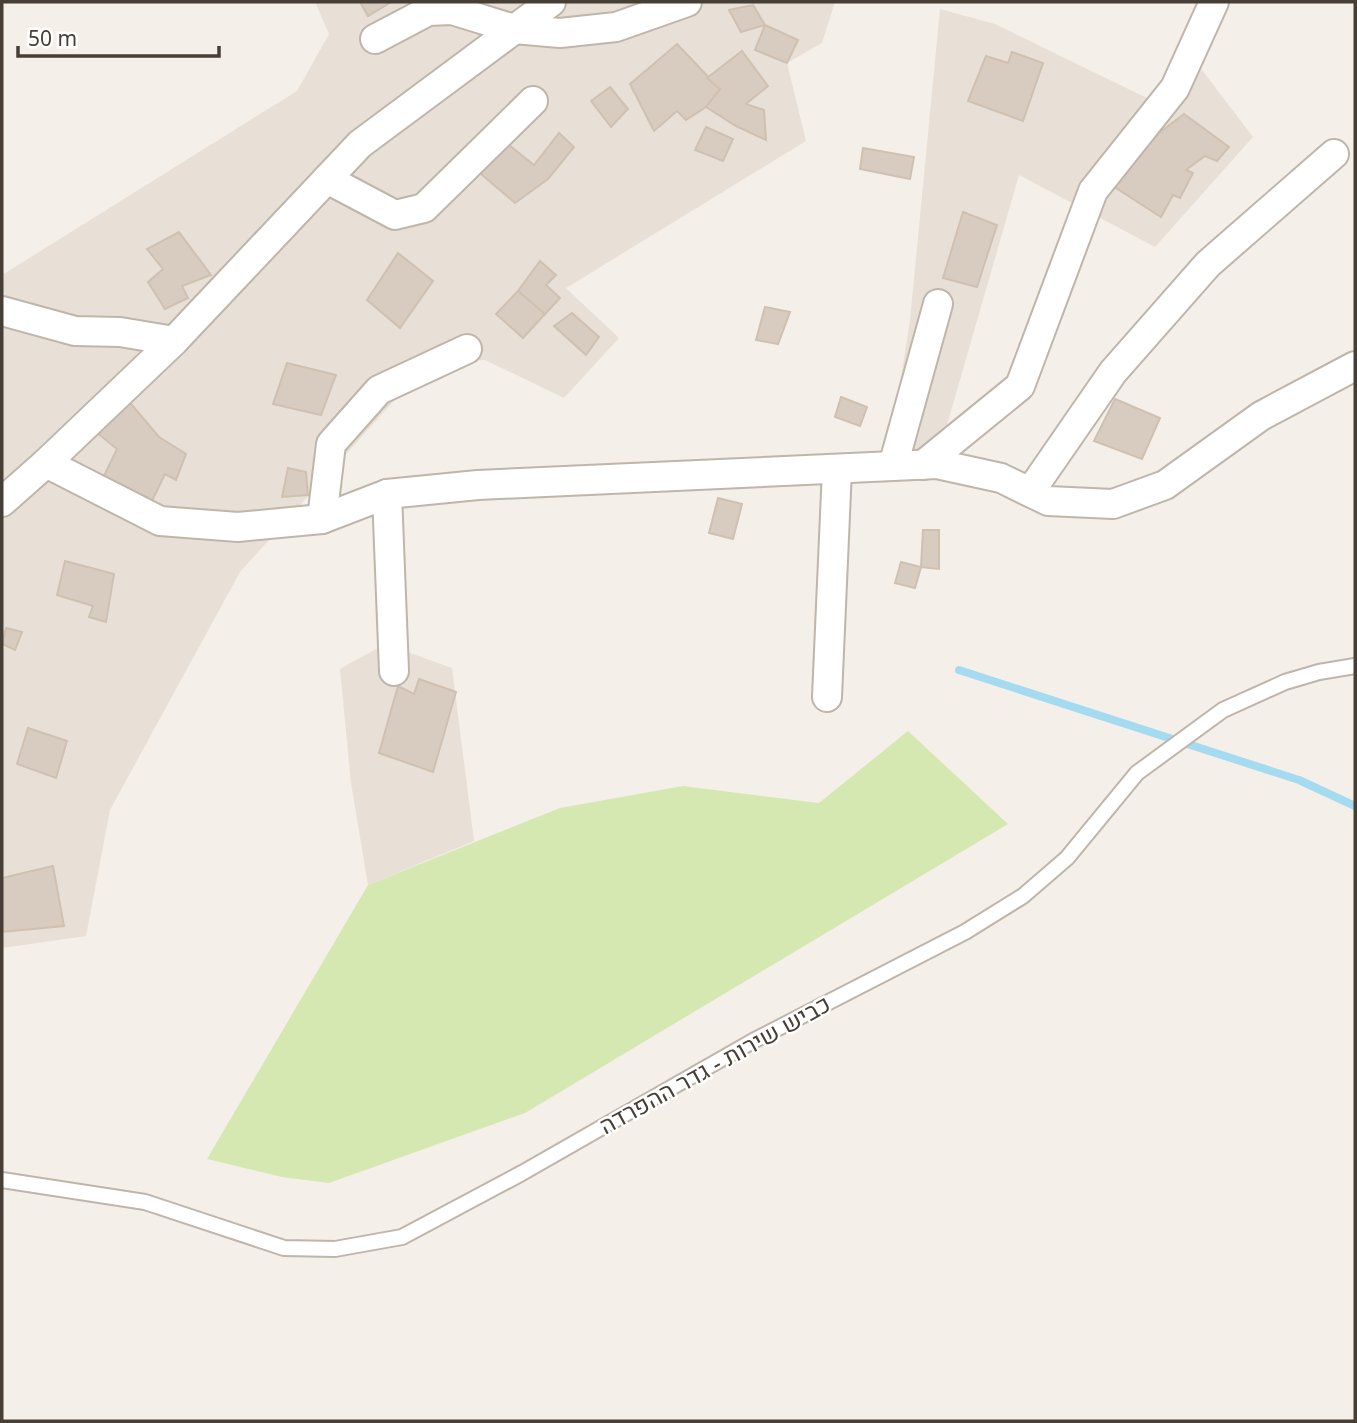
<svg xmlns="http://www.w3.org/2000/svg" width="1357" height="1423" viewBox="0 0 1357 1423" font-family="'Noto Sans',Heebo,sans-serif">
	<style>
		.residential { fill: #e8e0d6 }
		.green { fill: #d6e8b1 }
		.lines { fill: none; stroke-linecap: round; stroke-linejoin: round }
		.stream { stroke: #a4dbf0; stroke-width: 8 }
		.building { fill: #d8ccc0; stroke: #d0c0b0; stroke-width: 2 }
		.lane-casing { stroke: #bfb5aa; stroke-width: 18 }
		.street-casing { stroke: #bfb5aa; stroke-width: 32 }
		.lane { stroke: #fff; stroke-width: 14 }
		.street { stroke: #fff; stroke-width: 28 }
		.labels { text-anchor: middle; stroke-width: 5; stroke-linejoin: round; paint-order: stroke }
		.street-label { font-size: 24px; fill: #473f36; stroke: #fff }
	</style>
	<rect width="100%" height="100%" fill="#f4efe8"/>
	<g class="residential">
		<polygon points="315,2 835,2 822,43 787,63 806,141 566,288 619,338 564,398 485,360 429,362 240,572 110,810 86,936 2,948 2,275 297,91 329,34"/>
		<polygon points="940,9 995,24 1153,101 1202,70 1253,137 1155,247 1019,175 934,470 887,467 910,320"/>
		<polygon points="385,644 452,668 474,841 368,885 351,783 340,669"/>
	</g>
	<polygon class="green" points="908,731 1008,824 525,1113 329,1183 282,1177 207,1159 368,885 560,808 683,786 819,803"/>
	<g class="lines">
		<polyline class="stream" points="959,670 1299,780 1355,806"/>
	</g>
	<g class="building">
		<polygon points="360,2 391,2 368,16"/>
		<polygon points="753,5 765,25 741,32 729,10"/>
		<polygon points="765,25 798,40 787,63 755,50"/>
		<polygon points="677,44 720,89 706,107 686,120 677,111 654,131 630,84"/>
		<polygon points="742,51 768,86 746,104 764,110 766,140 736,126 706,107 720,89 707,78"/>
		<polygon points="1012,52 1043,63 1023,121 968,101 986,56 1008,63"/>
		<polygon points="610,87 628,109 611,127 591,101"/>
		<polygon points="1184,114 1229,147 1217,161 1205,156 1186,170 1193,173 1180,198 1173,195 1161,217 1113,186 1151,139"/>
		<polygon points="706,127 733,139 723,161 695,150"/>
		<polygon points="559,133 574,147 548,179 515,203 480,173 505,142 534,165"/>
		<polygon points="863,148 914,157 910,179 860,169"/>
		<polygon points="963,212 997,225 977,287 943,278"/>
		<polygon points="179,232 211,275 182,286 188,298 165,309 148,282 163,269 147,249"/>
		<polygon points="398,253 433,281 400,328 367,300"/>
		<polygon points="540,261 556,275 546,285 560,298 545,314 518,291"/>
		<polygon points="518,291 545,314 523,338 496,314"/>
		<polygon points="765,307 790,312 778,344 756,340"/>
		<polygon points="572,313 599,337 586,355 554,326"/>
		<polygon points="287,363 336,375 321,415 273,404"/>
		<polygon points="841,397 867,407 860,426 835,417"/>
		<polygon points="126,398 159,437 186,454 176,480 165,474 151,503 103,478 117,449 96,432"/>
		<polygon points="1115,399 1160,418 1142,459 1094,441"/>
		<polygon points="288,468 306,472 308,495 282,497"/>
		<polygon points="718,498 742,504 733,539 709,533"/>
		<polygon points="923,530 939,530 939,569 921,567"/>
		<polygon points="65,561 114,574 106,622 89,617 93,606 57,595"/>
		<polygon points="901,562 921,567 915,588 895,583"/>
		<polygon points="6,628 22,632 15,650 2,644"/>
		<polygon points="419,679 456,692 433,772 379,753 398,686 414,694"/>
		<polygon points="28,728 67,741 56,778 17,764"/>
		<polygon points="53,866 64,926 2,932 2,878"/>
	</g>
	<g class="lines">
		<defs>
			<polyline id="lane" points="2,1180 145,1202 284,1248 335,1249 402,1237 522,1173 753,1041 965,932 1023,896 1067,858 1137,773 1223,710 1285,682 1319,672 1355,666"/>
			<g id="street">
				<polyline points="375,39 428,11 452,10 514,29 560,33 616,27 687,2"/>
				<polyline points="327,179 395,215 424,208 533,101"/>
				<polyline points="2,311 75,331 120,332 174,341"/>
				<polyline points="46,463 174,341 360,144 551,2"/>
				<polyline points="923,465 1020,386 1093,191 1175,88 1214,2"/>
				<polyline points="893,466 938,304"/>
				<polyline points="1030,492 1113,372 1208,264 1334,154"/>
				<polyline points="387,494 394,671"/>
				<polyline points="2,502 46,463 160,521 238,527 322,519 387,494 478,485 937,464 1001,478 1048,501 1113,504 1165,485 1261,416 1355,366"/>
				<polyline points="322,519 331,444 379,390 467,349"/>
				<polyline points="827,697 837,469"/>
			</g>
		</defs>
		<use href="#lane" class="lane-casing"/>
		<use href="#street" class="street-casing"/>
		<use href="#lane" class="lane"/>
		<use href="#street" class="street"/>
	</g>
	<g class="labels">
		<g class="street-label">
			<text transform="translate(715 1065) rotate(-29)" y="8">כביש שירות - גדר ההפרדה</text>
		</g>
	</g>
	<rect width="1357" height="1423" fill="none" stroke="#473f36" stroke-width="7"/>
	<path d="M18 46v10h201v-10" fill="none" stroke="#473f36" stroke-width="3.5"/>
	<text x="28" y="46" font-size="21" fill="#473f36" stroke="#ffffff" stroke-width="5" paint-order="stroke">50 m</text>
</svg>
